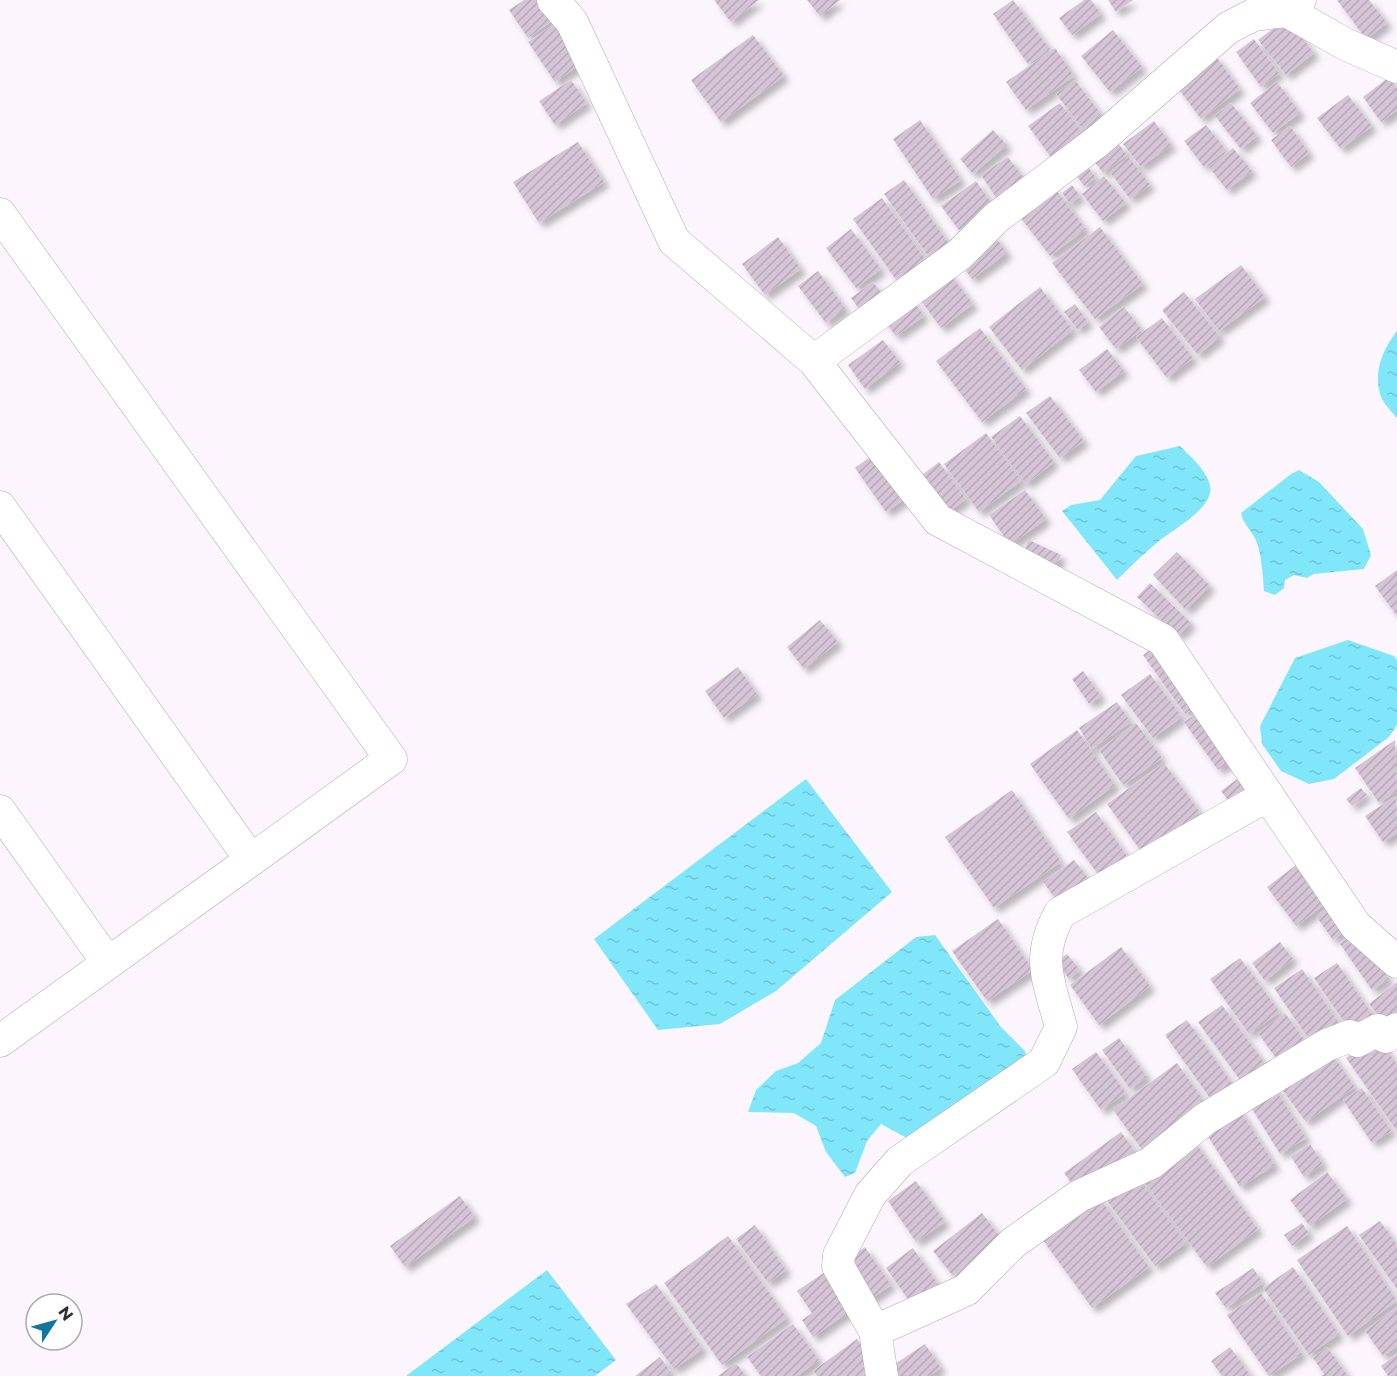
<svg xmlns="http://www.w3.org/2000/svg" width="1397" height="1376" viewBox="0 0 1397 1376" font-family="Montserrat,sans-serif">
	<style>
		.water { fill: url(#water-ripples) }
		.building { fill: url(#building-hatch); filter: url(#shadow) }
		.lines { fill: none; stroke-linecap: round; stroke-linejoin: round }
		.street-casing { stroke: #b6a5b8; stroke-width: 33 }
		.street { stroke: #fff; stroke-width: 32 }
	</style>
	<defs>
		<pattern id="water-ripples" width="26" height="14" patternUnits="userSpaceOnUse" patternTransform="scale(1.5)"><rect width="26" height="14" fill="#80e6fa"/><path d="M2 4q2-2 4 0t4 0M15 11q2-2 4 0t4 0" fill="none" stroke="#6fc5d7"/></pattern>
		<pattern id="building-hatch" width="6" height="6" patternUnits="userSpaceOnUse" patternTransform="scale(1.5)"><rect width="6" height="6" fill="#d5c3d6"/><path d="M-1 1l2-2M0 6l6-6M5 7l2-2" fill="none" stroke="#b7a8b8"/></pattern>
		<filter id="shadow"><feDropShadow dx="5.5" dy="5.5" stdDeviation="3" flood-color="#0004"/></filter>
	</defs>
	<rect width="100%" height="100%" fill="#fcf5fd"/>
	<g class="water">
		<path d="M1397,331V418C1392,412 1385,405 1382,399C1372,375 1382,350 1397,331Z"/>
		<path d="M1180,446C1190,456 1204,468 1209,482C1219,507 1172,529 1158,542C1143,554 1130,567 1117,580L1062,511L1071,505L1100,500L1136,456Z"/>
		<path d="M1299,470L1319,482L1363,529L1371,555L1364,569L1314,574L1307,578L1294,575L1285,580L1284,588L1275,595L1264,591C1263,577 1262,557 1257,543C1253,531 1243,525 1241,513L1291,474Z"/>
		<polygon points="1348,640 1394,656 1397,660 1397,725 1389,737 1334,779 1309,784 1281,771 1262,744 1260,726 1295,658"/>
		<polygon points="806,779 892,892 776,991 720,1024 658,1030 594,939"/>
		<polygon points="935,935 1001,1027 1025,1051 1028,1062 914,1142 881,1124 867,1141 855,1173 845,1177 826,1152 816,1126 794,1113 748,1112 756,1090 776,1071 798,1063 821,1043 835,1000 916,937"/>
		<polygon points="547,1270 616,1360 595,1376 406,1376"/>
	</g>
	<g class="building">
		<polygon points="524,0 539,0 553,20 528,38 509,10"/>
		<polygon points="714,0 759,0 731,22"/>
		<polygon points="807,0 840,0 820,16"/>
		<polygon points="1013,0 1050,49 1028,64 993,14"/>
		<polygon points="1084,0 1091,0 1101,14 1072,35 1059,18"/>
		<polygon points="1108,0 1133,0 1116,12"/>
		<polygon points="1337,0 1369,0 1387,23 1366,39"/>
		<polygon points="1287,18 1314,53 1286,75 1258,40"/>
		<polygon points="556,23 583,62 555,82 528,42"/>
		<polygon points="1113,30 1142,67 1110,92 1081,56"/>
		<polygon points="753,35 784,76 721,122 691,80"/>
		<polygon points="1254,39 1279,73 1261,87 1236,52"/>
		<polygon points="1055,48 1074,76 1026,110 1006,82"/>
		<polygon points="1215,55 1240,89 1201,119 1175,84"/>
		<polygon points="1389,77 1397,88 1397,110 1381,122 1363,97"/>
		<polygon points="571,80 587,103 555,125 539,101"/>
		<polygon points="1075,80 1101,114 1083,129 1056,94"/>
		<polygon points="1277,82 1300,113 1273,133 1250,103"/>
		<polygon points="1348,95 1372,126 1341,149 1317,118"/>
		<polygon points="1060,103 1085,136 1053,160 1028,126"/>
		<polygon points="1231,103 1257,136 1241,149 1215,116"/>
		<polygon points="920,120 961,180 933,199 893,139"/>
		<polygon points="1154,121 1171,145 1141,167 1123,144"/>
		<polygon points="1206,125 1226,150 1204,167 1184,141"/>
		<polygon points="1290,126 1309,153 1291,167 1271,140"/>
		<polygon points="993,130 1007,145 973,174 960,159"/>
		<polygon points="578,142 604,182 539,223 513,182"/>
		<polygon points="1118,143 1127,155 1103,173 1094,161"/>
		<polygon points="1233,148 1252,171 1227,190 1209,167"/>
		<polygon points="1008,157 1025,180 997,199 981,175"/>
		<polygon points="1129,157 1150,185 1130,199 1110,172"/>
		<polygon points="1086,164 1096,178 1084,186 1074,172"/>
		<polygon points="1104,176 1126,203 1103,221 1082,194"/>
		<polygon points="904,180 953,249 933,263 884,194"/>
		<polygon points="976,181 993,205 959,230 941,206"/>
		<polygon points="1072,185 1080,196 1070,204 1062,193"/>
		<polygon points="1053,186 1086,229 1050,256 1017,213"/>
		<polygon points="882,198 931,267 902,288 853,219"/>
		<polygon points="1100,227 1143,284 1095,319 1052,263"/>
		<polygon points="851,229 881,269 856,288 826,248"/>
		<polygon points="993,234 1007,253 972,279 958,260"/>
		<polygon points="778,237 801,269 765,295 742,264"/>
		<polygon points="1241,265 1265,297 1219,331 1195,299"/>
		<polygon points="947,270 973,304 941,328 916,294"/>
		<polygon points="818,271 845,308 826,323 798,286"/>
		<polygon points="873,282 887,300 865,317 851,298"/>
		<polygon points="1040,287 1073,330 1022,370 989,327"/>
		<polygon points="1184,292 1220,337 1198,355 1162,310"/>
		<polygon points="910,297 924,316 896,336 882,318"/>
		<polygon points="1075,304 1088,322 1078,330 1064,312"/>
		<polygon points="1124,307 1142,330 1116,349 1099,327"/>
		<polygon points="1162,318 1193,358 1167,378 1136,337"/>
		<polygon points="980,328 1026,389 982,422 936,361"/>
		<polygon points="883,340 900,362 865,389 848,365"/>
		<polygon points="1107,349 1124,371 1096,392 1079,370"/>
		<polygon points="1050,396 1084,441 1060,458 1026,413"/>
		<polygon points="1020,416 1054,462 1026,484 991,437"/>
		<polygon points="986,433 1021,481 979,512 944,464"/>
		<polygon points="878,451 909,496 886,512 855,468"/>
		<polygon points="939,462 966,499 944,515 917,479"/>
		<polygon points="1025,490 1046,519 1010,545 989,515"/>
		<polygon points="1029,540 1061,555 1051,576 1019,560"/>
		<polygon points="1177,552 1210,586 1186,610 1153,575"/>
		<polygon points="1397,570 1397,616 1375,586"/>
		<polygon points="1150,583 1191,623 1178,636 1137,597"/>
		<polygon points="820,620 838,642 804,669 787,647"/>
		<polygon points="1160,642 1202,702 1185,714 1143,655"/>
		<polygon points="738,667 757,694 724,718 705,691"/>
		<polygon points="1083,671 1101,696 1089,704 1072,679"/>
		<polygon points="1150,674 1182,717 1153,738 1121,695"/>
		<polygon points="1117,702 1131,722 1092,749 1079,728"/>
		<polygon points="1202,710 1236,758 1218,770 1184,722"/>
		<polygon points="1136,723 1162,758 1123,785 1099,750"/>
		<polygon points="1077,730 1115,785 1069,819 1030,764"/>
		<polygon points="1395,740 1397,791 1379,803 1355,768"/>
		<polygon points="1164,763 1200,812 1143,854 1107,804"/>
		<polygon points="1240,777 1253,794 1234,808 1221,791"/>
		<polygon points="1361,788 1367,795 1352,806 1346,799"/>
		<polygon points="1012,790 1061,862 994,908 945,837"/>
		<polygon points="1396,796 1397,833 1383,842 1365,816"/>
		<polygon points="1096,812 1128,857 1100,877 1067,832"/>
		<polygon points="1074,860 1091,882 1060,905 1043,882"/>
		<polygon points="1300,862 1329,901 1296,926 1267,887"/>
		<polygon points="1330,906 1346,930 1333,940 1316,916"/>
		<polygon points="998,919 1033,970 987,1001 952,951"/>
		<polygon points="1356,932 1389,979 1372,990 1340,944"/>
		<polygon points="1280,942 1293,959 1265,981 1252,963"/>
		<polygon points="1121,947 1150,986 1099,1025 1070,985"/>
		<polygon points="1067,954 1080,970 1069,979 1056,962"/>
		<polygon points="1240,958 1280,1012 1249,1034 1210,979"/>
		<polygon points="1337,963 1376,1020 1353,1035 1314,978"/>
		<polygon points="1302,969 1343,1029 1315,1048 1274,988"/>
		<polygon points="1397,982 1397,1024 1390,1030 1369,1004"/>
		<polygon points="1222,1005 1269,1069 1245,1087 1198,1022"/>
		<polygon points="1285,1013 1308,1045 1281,1065 1258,1033"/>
		<polygon points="1187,1020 1234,1086 1212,1101 1165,1035"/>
		<polygon points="1377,1036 1397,1064 1397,1131 1346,1058"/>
		<polygon points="1119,1038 1147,1077 1130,1089 1102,1050"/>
		<polygon points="1329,1050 1355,1087 1306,1122 1279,1085"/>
		<polygon points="1096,1052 1126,1093 1101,1110 1072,1069"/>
		<polygon points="1177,1063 1206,1104 1143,1151 1113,1110"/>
		<polygon points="1272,1083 1306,1138 1280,1154 1246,1099"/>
		<polygon points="1362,1088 1391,1131 1372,1143 1343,1100"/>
		<polygon points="1237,1105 1275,1165 1240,1187 1202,1127"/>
		<polygon points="1121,1132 1135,1151 1078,1192 1064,1173"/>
		<polygon points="1192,1138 1258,1229 1207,1267 1140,1176"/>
		<polygon points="1310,1144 1323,1164 1304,1177 1291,1157"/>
		<polygon points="1327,1172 1347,1199 1310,1226 1290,1200"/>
		<polygon points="1136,1175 1186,1243 1155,1266 1105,1198"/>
		<polygon points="916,1181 945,1222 916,1242 888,1201"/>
		<polygon points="1097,1194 1149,1267 1092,1308 1040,1236"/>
		<polygon points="460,1196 475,1217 405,1267 390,1246"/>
		<polygon points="982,1213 1001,1238 953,1276 933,1251"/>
		<polygon points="1380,1221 1397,1245 1397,1289 1359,1235"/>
		<polygon points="1302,1223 1309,1233 1292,1246 1284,1235"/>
		<polygon points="755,1225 786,1270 768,1283 736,1239"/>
		<polygon points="1347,1226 1397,1301 1348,1336 1297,1260"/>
		<polygon points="728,1236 787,1318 722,1365 664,1283"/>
		<polygon points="865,1247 891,1285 868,1301 842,1263"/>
		<polygon points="913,1248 942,1290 915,1309 886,1268"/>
		<polygon points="1293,1267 1339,1334 1309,1355 1263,1288"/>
		<polygon points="1253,1268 1263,1283 1226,1308 1215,1293"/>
		<polygon points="828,1270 854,1308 813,1337 802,1320 812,1313 797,1291"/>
		<polygon points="656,1284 703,1349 674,1369 626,1304"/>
		<polygon points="1261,1293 1302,1354 1269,1376 1227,1315"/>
		<polygon points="1397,1307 1397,1346 1383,1356 1365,1331"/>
		<polygon points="793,1324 819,1360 797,1376 761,1376 747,1357"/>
		<polygon points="857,1339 874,1362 874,1376 817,1376 813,1371"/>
		<polygon points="925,1344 941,1368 929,1376 890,1376 886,1370"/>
		<polygon points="1230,1347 1251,1376 1222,1376 1211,1361"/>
		<polygon points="1327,1347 1348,1376 1321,1376 1324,1374 1313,1358"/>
		<polygon points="1397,1354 1397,1376 1388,1376 1381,1366"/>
		<polygon points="660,1357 671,1372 666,1376 635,1376"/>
		<polygon points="736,1363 746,1376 718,1376"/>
	</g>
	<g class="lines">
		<defs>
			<g id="street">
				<polyline points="553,0 572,22 674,241 814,361 938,520 1163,640 1356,926 1397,962"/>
				<polyline points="1287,11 1345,44 1397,67"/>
				<polyline points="0,214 391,759 0,1041"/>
				<polyline points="814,361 960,254 996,218 1098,141 1228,28 1253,15 1287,11 1300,0"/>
				<polyline points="0,507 251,860"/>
				<polyline points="0,811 108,963"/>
				<polyline points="875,1331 966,1290 1013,1243 1079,1196 1151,1163 1205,1119 1327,1045 1350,1036 1357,1041 1378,1030 1386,1037 1397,1029"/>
				<path d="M882,1376L875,1331L838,1266L839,1255L870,1195L900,1161L1044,1062L1061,1027C1049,981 1035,958 1060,913L1268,795"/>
			</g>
		</defs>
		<use href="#street" class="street-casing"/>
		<use href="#street" class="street"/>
	</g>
	<g transform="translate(54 1322) rotate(54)"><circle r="28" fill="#ffffff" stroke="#adaaad" stroke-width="1.5"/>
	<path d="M0-4.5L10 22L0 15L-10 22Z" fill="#0d76a1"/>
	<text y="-9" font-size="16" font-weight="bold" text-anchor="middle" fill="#322b32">N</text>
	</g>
</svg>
